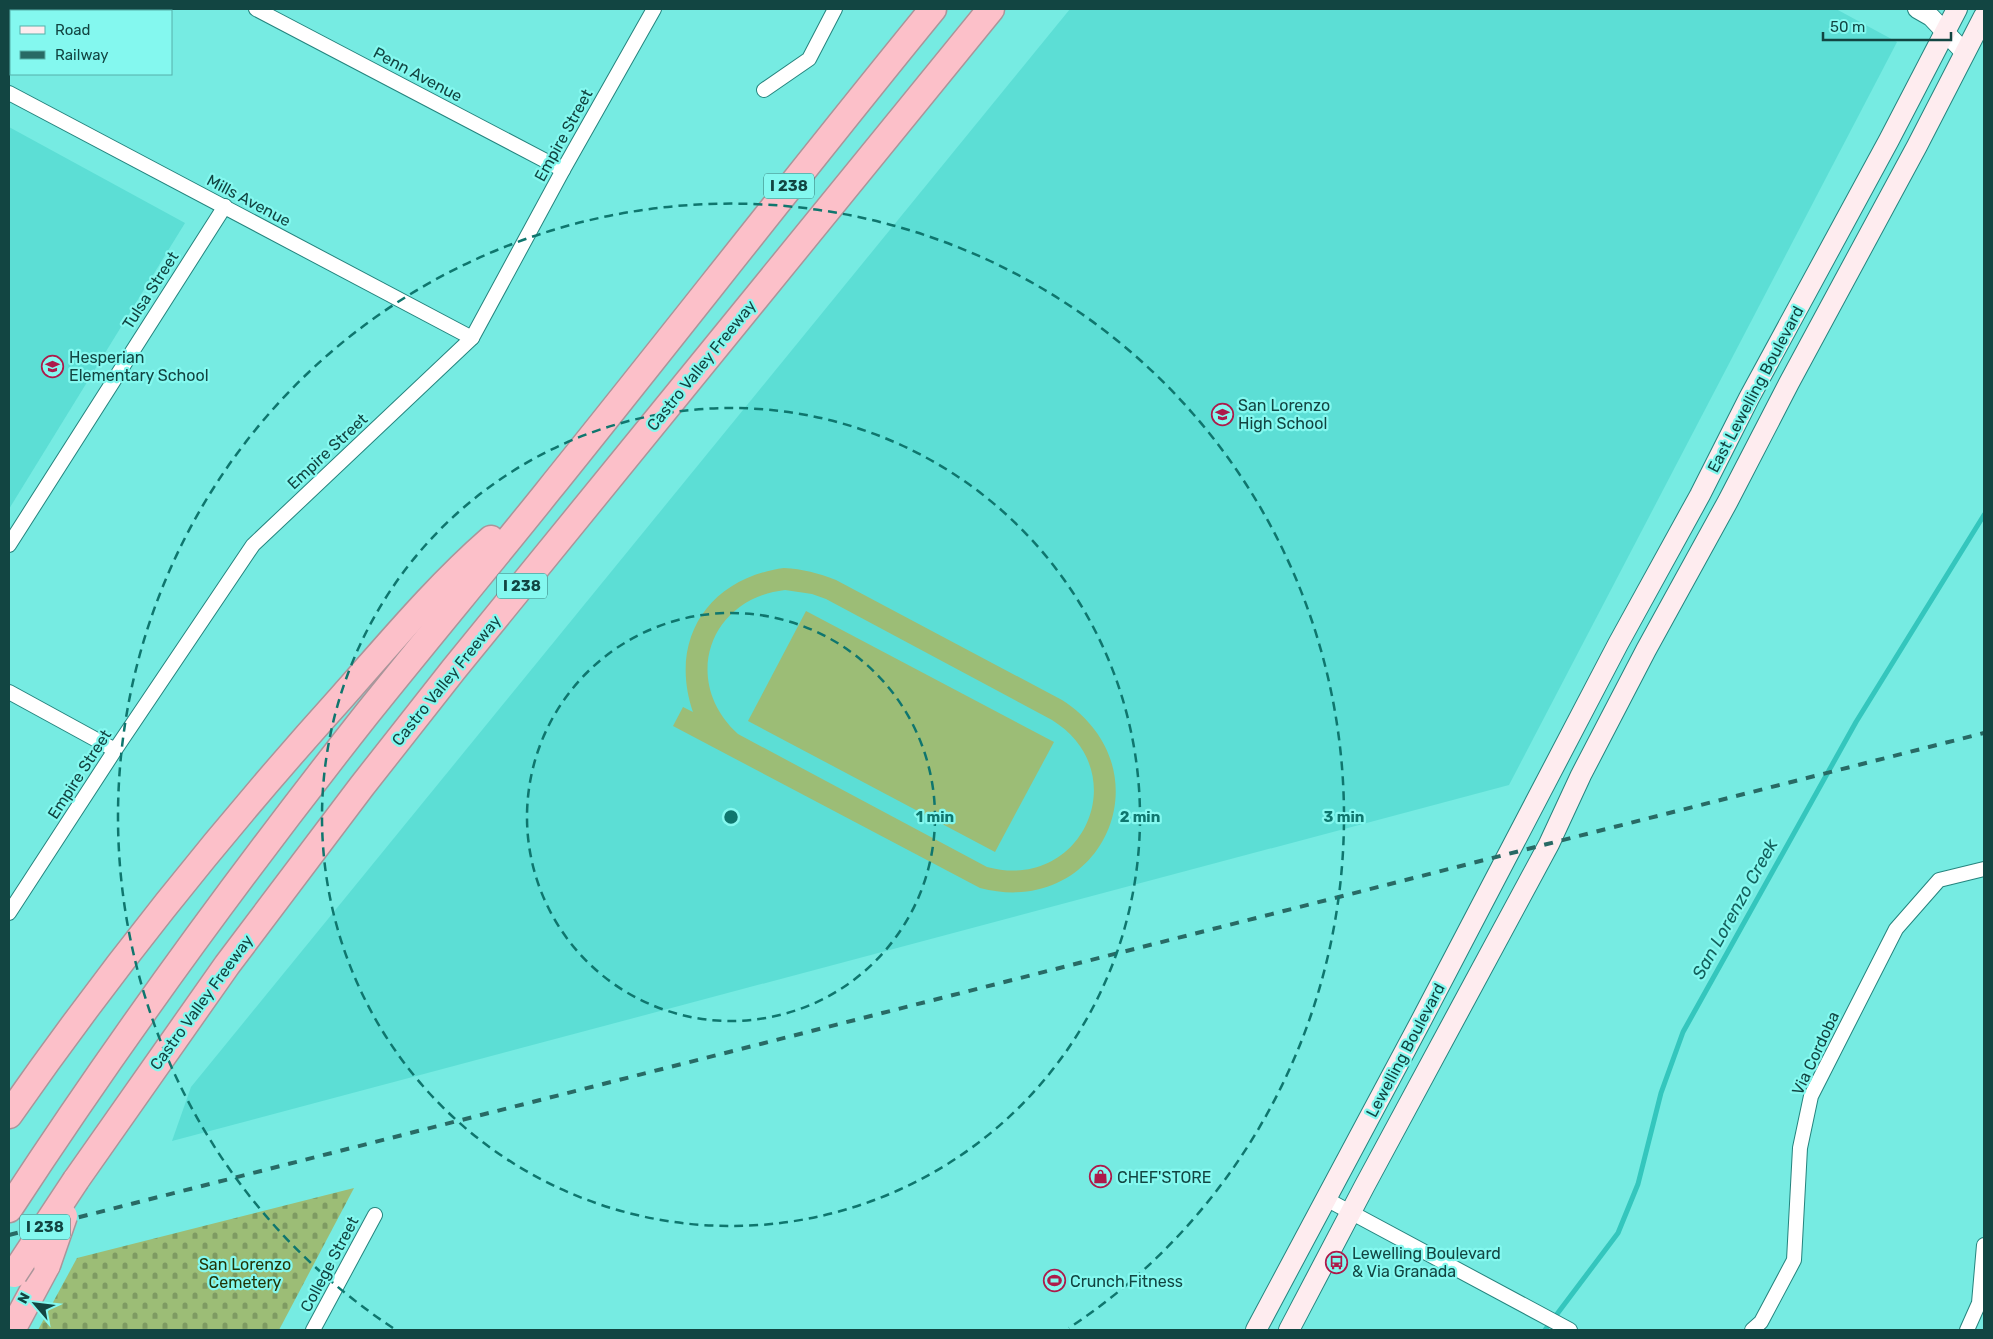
<svg xmlns="http://www.w3.org/2000/svg" width="1993" height="1339" viewBox="0 0 1993 1339" font-family="Rubik,sans-serif">
	<style>
		.built { fill: #5cded5 }
		.cemetery { fill: url(#cemetery-stones) }
		.pitch { fill: #9cbd76; fill-rule: evenodd }
		.lines { fill: none; stroke-linecap: round; stroke-linejoin: round }
		.stream { stroke: #34c6bd; stroke-width: 5 }
		.minor-casing { stroke: #25847e; stroke-width: 16 }
		.tertiary-casing { stroke: #25847e; stroke-width: 20 }
		.secondary-casing { stroke: #25847e; stroke-width: 22 }
		.motorway-casing { stroke: #aa959a; stroke-width: 29 }
		.minor { stroke: #fff; stroke-width: 14 }
		.tertiary { stroke: #fff; stroke-width: 18 }
		.secondary { stroke: #feecef; stroke-width: 20 }
		.motorway { stroke: #fcc0c9; stroke-width: 26 }
		.rail { stroke: #286a65; stroke-width: 4; stroke-dasharray: 9 9; stroke-linecap: butt }
		.motorway-bridge-casing { stroke: #aa959a; stroke-width: 29; stroke-linecap: butt }
		.motorway-bridge { stroke: #fcc0c9; stroke-width: 26 }
		.ring { fill: none; stroke: #0f766e; stroke-width: 2.5; stroke-dasharray: 9 6 }
		.labels { text-anchor: middle; stroke-width: 4.5; stroke-linejoin: round; paint-order: stroke }
		.shield { fill: #84f8ef; stroke: #347b76; stroke-width: 1 }
		.shield-label { font-size: 15px; font-weight: bold; fill: #124542 }
		.street-label { font-size: 16px; fill: #124542; stroke: #84f8ef }
		.poi-label { font-size: 16px; fill: #124542; stroke: #84f8ef; text-anchor: start }
		.park-label { font-size: 16px; fill: #233507; stroke: #84f8ef }
		.water-label { font-size: 18px; font-style: italic; fill: #14615d; stroke: #84f8ef }
		.centre { fill: #0f766e; stroke: #84f8ef; stroke-width: 2.5 }
		.ring-label { font-size: 15px; text-anchor: middle; font-weight: bold; fill: #0f766e; stroke: #84f8ef; stroke-width: 4.5; stroke-linejoin: round; paint-order: stroke }
	</style>
	<defs>
		<pattern id="cemetery-stones" width="16" height="16" patternUnits="userSpaceOnUse" patternTransform="scale(1.25)"><rect width="16" height="16" fill="#9cbd76"/><path d="M2 7V4a2 2 0 0 1 4 0v3zM10 15v-3a2 2 0 0 1 4 0v3z" fill="#7e9b62"/></pattern>
	</defs>
	<rect width="100%" height="100%" fill="#76ebe2"/>
	<g class="built">
		<polygon points="1070,9 1836,9 1897,42 1509,785 172,1141 191,1087"/>
		<polygon points="9,127 185,223 9,509"/>
	</g>
	<polygon class="cemetery" points="354,1188 279,1330 38,1330 77,1258"/>
	<g class="pitch">
		<path d="M784,568C803,569 818,573 836,580L1062,700C1169,769 1103,920 980,888L673,726L683,707L693,712C668,639 709,578 784,568ZM785,590L812,594L826,599L1052,720C1136,772 1083,893 987,867L738,734C681,682 708,599 785,590Z"/>
		<polygon points="806,611 1054,742 995,852 748,721"/>
	</g>
	<g class="lines">
		<polyline class="stream" points="1545,1330 1618,1233 1638,1184 1661,1093 1683,1032 1856,722 1984,515"/>
		<defs>
			<g id="minor">
				<polyline points="256,9 563,170"/>
				<polyline points="764,90 809,59 835,9"/>
				<polyline points="9,93 472,338"/>
				<polyline points="9,545 225,206"/>
				<polyline points="9,692 115,750"/>
				<polyline points="9,913 115,750 253,545 472,338 563,170 654,9"/>
				<polyline points="1326,1199 1570,1330"/>
				<polyline points="313,1330 375,1215"/>
				<polyline points="1752,1330 1761,1322 1794,1260 1800,1148 1811,1096 1896,929 1939,880 1984,869"/>
				<polyline points="1967,1330 1979,1303 1984,1245"/>
			</g>
			<polyline id="tertiary" points="1917,9 1931,17 1965,53"/>
			<g id="secondary">
				<polyline points="1256,1330 1422,1019 1618,644 1700,495 1749,398 1889,140 1957,9"/>
				<polyline points="1289,1330 1364,1187 1549,844 1581,775 1646,650 1728,501 1789,383 1917,146 1984,16"/>
			</g>
			<g id="motorway">
				<path d="M9,1115C111,969 222,830 341,698C389,644 436,587 491,539"/>
				<polyline points="76,1180 227,965 362,786 454,669 991,9"/>
				<path d="M9,1209C120,1039 240,875 366,715C426,640 488,566 548,491C677,331 803,168 933,9"/>
				<polyline points="12,1330 47,1265"/>
			</g>
		</defs>
		<use href="#minor" class="minor-casing"/>
		<use href="#tertiary" class="tertiary-casing"/>
		<use href="#secondary" class="secondary-casing"/>
		<use href="#motorway" class="motorway-casing"/>
		<use href="#minor" class="minor"/>
		<use href="#tertiary" class="tertiary"/>
		<use href="#secondary" class="secondary"/>
		<use href="#motorway" class="motorway"/>
		<polyline class="rail" points="9,1235 1984,733"/>
		<defs>
			<g id="motorway-bridge">
				<polyline points="47,1265 64,1216"/>
				<polyline points="14,1274 76,1180"/>
			</g>
		</defs>
		<use href="#motorway-bridge" class="motorway-bridge-casing"/>
		<use href="#motorway-bridge" class="motorway-bridge"/>
	</g>
	<g class="ring">
		<circle cx="731" cy="817" r="204"/>
		<circle cx="731" cy="817" r="409"/>
		<path d="M393 1328A613 613 0 1 1 1069 1328"/>
	</g>
	<defs>
		<symbol id="school-ring" viewBox="-11 -11 22 22"><circle r="9.5" fill="#84f8ef" stroke="#ad1a4a" stroke-width="1.5"/><path d="M0-5L7-2L0 1L-7-2ZM-4 1L0 2.5L4 1V4Q0 6-4 4Z" fill="#ad1a4a"/></symbol>
		<symbol id="shop-ring" viewBox="-11 -11 22 22"><circle r="9.5" fill="#84f8ef" stroke="#ad1a4a" stroke-width="1.5"/><path d="M-5-2.5h2.3a2.7 3.5 0 0 1 5.4 0H5L5.5 6h-11ZM-1.5-2.5h3a1.5 2.3 0 0 0-3 0Z" fill="#ad1a4a"/></symbol>
		<symbol id="bus-ring" viewBox="-11 -11 22 22"><circle r="9.5" fill="#84f8ef" stroke="#ad1a4a" stroke-width="1.5"/><path d="M-5-6H5V4H4V6H2V4H-2V6H-4V4H-5ZM-3.5-4V0h7V-4ZM-3.5 1.2v1.5H-2V1.2ZM2 1.2v1.5H3.5V1.2Z" fill="#ad1a4a"/></symbol>
		<symbol id="stadium-ring" viewBox="-11 -11 22 22"><circle r="9.5" fill="#84f8ef" stroke="#ad1a4a" stroke-width="1.5"/><path d="M0-5a6.5 5 0 1 0 0 10a6.5 5 0 1 0 0-10ZM-3.5-1.8h7v3.6h-7Z" fill="#ad1a4a"/></symbol>
	</defs>
	<g fill-rule="evenodd">
		<use href="#school-ring" x="40" y="354" width="25" height="25"/>
		<use href="#school-ring" x="1210" y="402" width="25" height="25"/>
		<use href="#shop-ring" x="1088" y="1164" width="25" height="25"/>
		<use href="#bus-ring" x="1324" y="1250" width="25" height="25"/>
		<use href="#stadium-ring" x="1042" y="1268" width="25" height="25"/>
	</g>
	<g class="labels">
		<g class="shield">
			<rect x="764" y="173.5" width="50" height="25" rx="4"/>
			<rect x="497" y="573.5" width="50" height="25" rx="4"/>
			<rect x="20" y="1214.5" width="50" height="25" rx="4"/>
		</g>
		<g class="shield-label">
			<text x="789" y="191">I 238</text>
			<text x="522" y="591">I 238</text>
			<text x="45" y="1232">I 238</text>
		</g>
		<g class="street-label">
			<text transform="translate(418 74) rotate(28)" y="6">Penn Avenue</text>
			<text transform="translate(563 135) rotate(-61)" y="6">Empire Street</text>
			<text transform="translate(249 200) rotate(28)" y="6">Mills Avenue</text>
			<text transform="translate(150 290) rotate(-57)" y="6">Tulsa Street</text>
			<text transform="translate(701 365) rotate(-51)" y="6">Castro Valley Freeway</text>
			<text transform="translate(1755 389) rotate(-62)" y="6">East Lewelling Boulevard</text>
			<text transform="translate(327 451) rotate(-43)" y="6">Empire Street</text>
			<text transform="translate(446 680) rotate(-51)" y="6">Castro Valley Freeway</text>
			<text transform="translate(79 774) rotate(-57)" y="6">Empire Street</text>
			<text transform="translate(201 1002) rotate(-54)" y="6">Castro Valley Freeway</text>
			<text transform="translate(1405 1050) rotate(-62)" y="6">Lewelling Boulevard</text>
			<text transform="translate(1815 1053) rotate(-65)" y="6">Via Cordoba</text>
			<text transform="translate(329 1264) rotate(-62)" y="6">College Street</text>
		</g>
		<g class="poi-label">
			<text x="69" y="363">Hesperian<tspan x="69" dy="18">Elementary School</tspan></text>
			<text x="1238" y="411">San Lorenzo<tspan x="1238" dy="18">High School</tspan></text>
			<text x="1117" y="1183">CHEF'STORE</text>
			<text x="1352" y="1259">Lewelling Boulevard<tspan x="1352" dy="18">&amp; Via Granada</tspan></text>
			<text x="1070" y="1287">Crunch Fitness</text>
		</g>
		<g class="park-label">
			<text x="245" y="1270">San Lorenzo<tspan x="245" dy="18">Cemetery</tspan></text>
		</g>
		<g class="water-label">
			<text transform="translate(1735 909) rotate(-61)" y="6">San Lorenzo Creek</text>
		</g>
	</g>
	<circle cx="731" cy="817" r="8" class="centre"/>
	<g class="ring-label">
		<text x="935" y="822">1 min</text>
		<text x="1140" y="822">2 min</text>
		<text x="1344" y="822">3 min</text>
	</g>
	<rect width="1993" height="1339" fill="none" stroke="#124542" stroke-width="20"/>
	<rect x="10" y="10" width="162" height="65" fill="#84f8ef" stroke="#56b0aa"/>
	<rect x="20" y="26" width="25" height="8" fill="#feecef" stroke="#56b0aa"/>
	<text x="55" y="35" font-size="15" fill="#124542">Road</text>
	<rect x="20" y="51" width="25" height="8" fill="#286a65" stroke="#56b0aa"/>
	<text x="55" y="60" font-size="15" fill="#124542">Railway</text>
	<g transform="translate(35 1304) rotate(298)" stroke="#84f8ef" stroke-width="4" paint-order="stroke">
	<path d="M0-4L9 19L0 12L-9 19Z" fill="#124542"/>
	<text y="-8" font-size="14" font-weight="bold" text-anchor="middle" fill="#124542">N</text>
	</g>
	<path d="M1823 32v8h128v-8" fill="none" stroke="#124542" stroke-width="2.5"/>
	<text x="1830" y="32" font-size="15" fill="#124542" stroke="#84f8ef" stroke-width="4" paint-order="stroke">50 m</text>
</svg>
